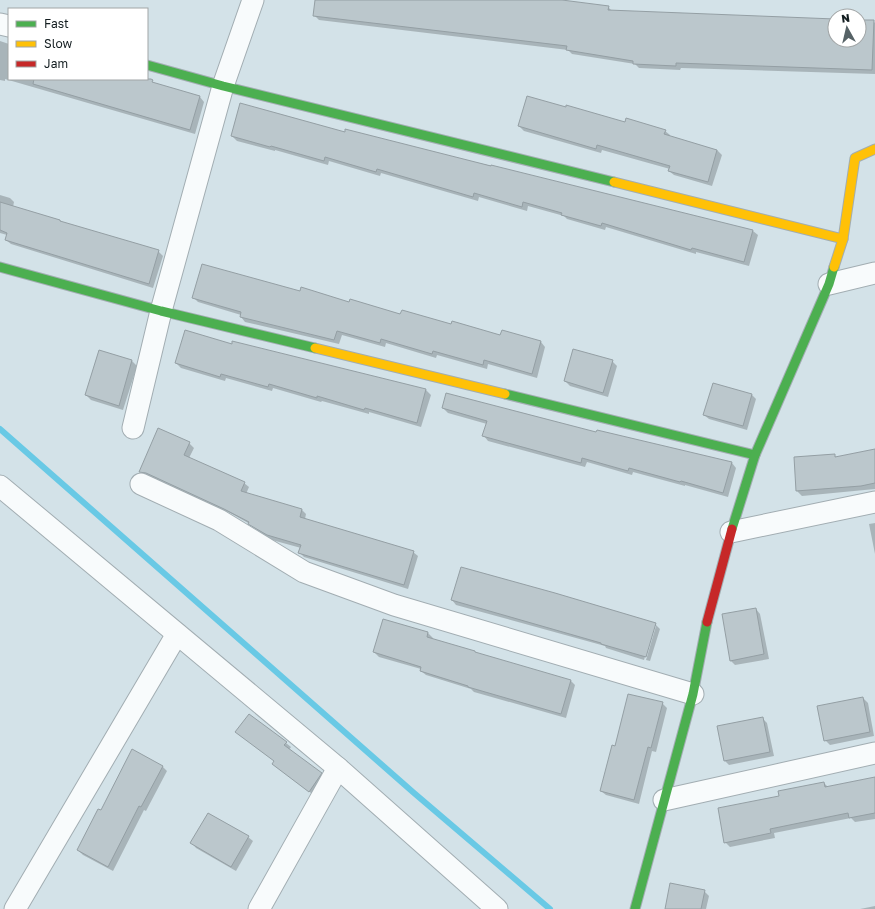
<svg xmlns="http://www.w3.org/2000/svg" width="875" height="909" viewBox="0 0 875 909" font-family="'Golos Text',sans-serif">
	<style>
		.shadow { fill: #0003 }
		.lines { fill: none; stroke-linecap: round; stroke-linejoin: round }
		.stream { stroke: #69c9e5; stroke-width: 6 }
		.building { fill: #bbc7cc; stroke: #949fa4 }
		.street-casing { stroke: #a2adb2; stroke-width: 23 }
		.fast-casing { stroke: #a2adb2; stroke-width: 11 }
		.slow-casing { stroke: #a2adb2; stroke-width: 11 }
		.jam-casing { stroke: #a2adb2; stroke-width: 11 }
		.street { stroke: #f8fbfc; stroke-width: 21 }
		.fast { stroke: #4caf50; stroke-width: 9 }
		.slow { stroke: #ffc107; stroke-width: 9 }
		.jam { stroke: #c62828; stroke-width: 9 }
	</style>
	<rect width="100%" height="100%" fill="#d3e2e8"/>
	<g class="shadow">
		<polygon points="316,0 555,0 608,7 612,11 835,20 835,40 859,40 859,21 873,21 875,23 875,74 681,68 680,70 639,68 635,64 572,54 568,50 319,20 314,15"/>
		<polygon points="0,41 9,44 9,79 138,79 200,97 204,102 195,134 5,79 5,81 0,80"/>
		<polygon points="567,108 626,123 665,131 670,135 669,137 717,150 722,155 712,186 674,175 669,171 670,169 602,150 601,153 524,131 519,126"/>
		<polygon points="345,133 492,166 753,231 758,235 749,266 696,252 696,254 606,227 605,230 567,219 564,216 528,206 527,211 479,197 478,201 381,173 380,176 329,161 328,165 275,150 275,151 237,141 232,136"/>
		<polygon points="0,195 10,198 14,202 13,207 60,220 62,223 158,251 163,256 153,288 11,244 6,240 7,235 0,233"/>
		<polygon points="300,292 501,336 541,342 545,347 537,378 488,364 487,369 437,355 436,358 386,343 385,347 342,335 339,344 245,322 241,317 241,315 198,302 193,297"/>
		<polygon points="233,342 426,390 431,395 421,427 369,412 369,414 322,401 321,402 273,388 272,391 226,378 225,381 181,368 176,363 232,345"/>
		<polygon points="99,352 132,361 137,366 123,410 91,400 86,395"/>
		<polygon points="612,361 617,366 608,397 570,386 565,381"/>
		<polygon points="752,395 756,399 747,430 709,419 704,415"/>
		<polygon points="443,408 597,433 732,463 736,468 728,497 685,485 685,486 633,472 632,475 587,462 585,467 488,441 484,436 487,424 448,413"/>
		<polygon points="189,443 194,448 189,458 244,483 249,487 246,494 302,510 306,514 305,519 413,552 418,556 408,589 304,557 300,553 301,548 272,540 254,528 250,524 230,513 152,477 145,476 140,471"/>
		<polygon points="875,450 875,489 802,496 797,491 834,455 837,458"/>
		<polygon points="875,523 875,554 869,524"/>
		<polygon points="452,600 655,624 660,629 650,661 646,660 656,626 654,626 644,660 606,648 605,646 456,605"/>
		<polygon points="756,609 760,614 769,659 735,665 730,660"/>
		<polygon points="384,620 428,633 433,638 432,639 477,654 571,681 575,685 566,718 474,692 471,689 426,675 421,671 421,669 379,657 374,652"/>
		<polygon points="863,698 868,703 874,736 830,745 825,740"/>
		<polygon points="662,703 667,708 656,752 652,751 639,804 606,795 601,791 616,748"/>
		<polygon points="762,718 767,723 774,756 729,765 724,760"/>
		<polygon points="241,736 286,743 291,747 289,750 326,778 315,796 278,768 275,761"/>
		<polygon points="162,766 167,771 146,811 144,810 113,871 83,855 78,850 101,811"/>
		<polygon points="875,778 875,819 855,822 851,818 774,833 775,838 730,847 725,842 780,797 824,783 829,788"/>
		<polygon points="248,837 253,841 236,871 196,848 192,843"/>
		<polygon points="704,891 709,896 706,909 666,909"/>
		<polygon points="875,906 875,909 860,909"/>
	</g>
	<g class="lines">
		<polyline class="stream" points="0,429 414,793 550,909"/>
	</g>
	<g class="building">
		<polygon points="315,0 562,0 609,6 608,10 835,19 835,40 859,40 859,20 874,20 872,70 676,63 676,66 633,64 633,61 566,50 567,46 313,16"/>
		<polygon points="34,79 151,79 153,80 152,82 200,96 190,130 33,84"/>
		<polygon points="527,96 566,107 566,105 625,122 626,118 666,130 664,134 717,150 708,182 668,171 670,166 597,145 596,149 518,126"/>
		<polygon points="240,103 345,132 345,129 491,166 491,165 753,230 744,262 692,248 691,250 602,223 601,226 561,215 562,213 523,202 522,207 474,193 473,197 377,169 376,172 325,157 324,161 271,146 270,147 231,136"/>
		<polygon points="0,202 60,220 60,221 159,250 149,284 5,240 7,233 0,230"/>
		<polygon points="202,264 300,291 301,287 349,302 350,299 400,314 402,310 451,324 452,321 500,335 502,330 541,341 532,374 484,360 483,365 433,351 432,354 381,339 380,343 337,331 334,340 240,317 241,312 192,298"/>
		<polygon points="185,330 232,344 232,341 426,389 417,423 365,408 364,410 317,396 317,398 269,384 268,387 221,374 220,377 175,363"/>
		<polygon points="573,349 613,360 603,393 564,381"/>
		<polygon points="99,350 132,360 119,406 85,395"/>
		<polygon points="713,383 752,394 743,426 703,415"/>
		<polygon points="446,393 596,432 597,430 732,462 723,493 681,481 680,482 629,468 628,471 582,458 581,463 482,436 487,421 442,408"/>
		<polygon points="158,428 190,442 184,455 245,482 241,491 302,509 300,517 414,551 404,585 298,553 301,545 267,535 248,524 249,522 224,509 146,473 139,472"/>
		<polygon points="875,449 875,483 861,486 796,491 794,457 835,454 835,457"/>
		<polygon points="461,567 555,593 656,623 646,657 601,644 601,643 451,600"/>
		<polygon points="756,608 764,654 730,661 722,614"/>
		<polygon points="383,619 428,632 427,637 475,651 475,652 571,680 561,714 468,687 468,686 420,671 421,667 373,652"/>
		<polygon points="628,694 663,702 651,748 648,747 634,800 600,791 612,745 615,746"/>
		<polygon points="863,697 870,732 824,741 817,706"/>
		<polygon points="249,714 287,742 284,745 322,773 309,792 272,764 274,761 235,732"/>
		<polygon points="763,717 770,752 724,761 717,726"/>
		<polygon points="132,749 163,766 141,807 139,806 108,867 77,850 98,809 101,810"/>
		<polygon points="875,777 875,813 849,818 848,813 770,829 771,833 724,843 718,808 779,796 778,791 824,782 825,787"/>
		<polygon points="208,813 249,836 231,867 190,843"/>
		<polygon points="670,883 705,890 701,909 665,909"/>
	</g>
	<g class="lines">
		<defs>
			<g id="street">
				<polyline points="0,24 9,26"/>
				<polyline points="829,284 875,273"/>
				<polyline points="133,428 161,311 223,86 253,0"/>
				<polyline points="141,484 219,520 304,572 394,605 693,694"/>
				<polyline points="0,486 338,768 497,909"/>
				<polyline points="731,532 875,502"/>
				<polyline points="664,800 875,753"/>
				<polyline points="15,909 177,634"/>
				<polyline points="259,909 338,768"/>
			</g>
			<g id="fast">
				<polyline points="147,65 223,86 614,182"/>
				<polyline points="0,267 161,311 315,348"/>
				<polyline points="505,394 755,455"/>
				<polyline points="732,529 755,455 829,284 834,267"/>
				<polyline points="635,909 693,694 707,622"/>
			</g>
			<g id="slow">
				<polyline points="614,182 843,239"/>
				<polyline points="834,267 843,239 855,158 875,149"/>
				<polyline points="315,348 505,394"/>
			</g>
			<polyline id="jam" points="707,622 732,529"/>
		</defs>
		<use href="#street" class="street-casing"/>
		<use href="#fast" class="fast-casing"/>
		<use href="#slow" class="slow-casing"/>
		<use href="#jam" class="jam-casing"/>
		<use href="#street" class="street"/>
		<use href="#fast" class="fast"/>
		<use href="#slow" class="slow"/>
		<use href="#jam" class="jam"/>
	</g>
	<rect x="8" y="8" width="140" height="72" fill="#ffffff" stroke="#a1a5a6"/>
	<rect x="16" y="21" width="20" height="6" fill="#4caf50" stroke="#a1a5a6"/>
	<text x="44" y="28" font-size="12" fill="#131d20">Fast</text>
	<rect x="16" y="41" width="20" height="6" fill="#ffc107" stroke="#a1a5a6"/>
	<text x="44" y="48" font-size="12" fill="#131d20">Slow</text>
	<rect x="16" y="61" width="20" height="6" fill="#c62828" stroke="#a1a5a6"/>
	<text x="44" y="68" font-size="12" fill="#131d20">Jam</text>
	<g transform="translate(847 28) rotate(352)"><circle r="19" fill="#ffffff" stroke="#a1a5a6"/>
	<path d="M0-3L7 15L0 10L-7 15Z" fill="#566266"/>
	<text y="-6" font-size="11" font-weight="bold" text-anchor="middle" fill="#131d20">N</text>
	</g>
</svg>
